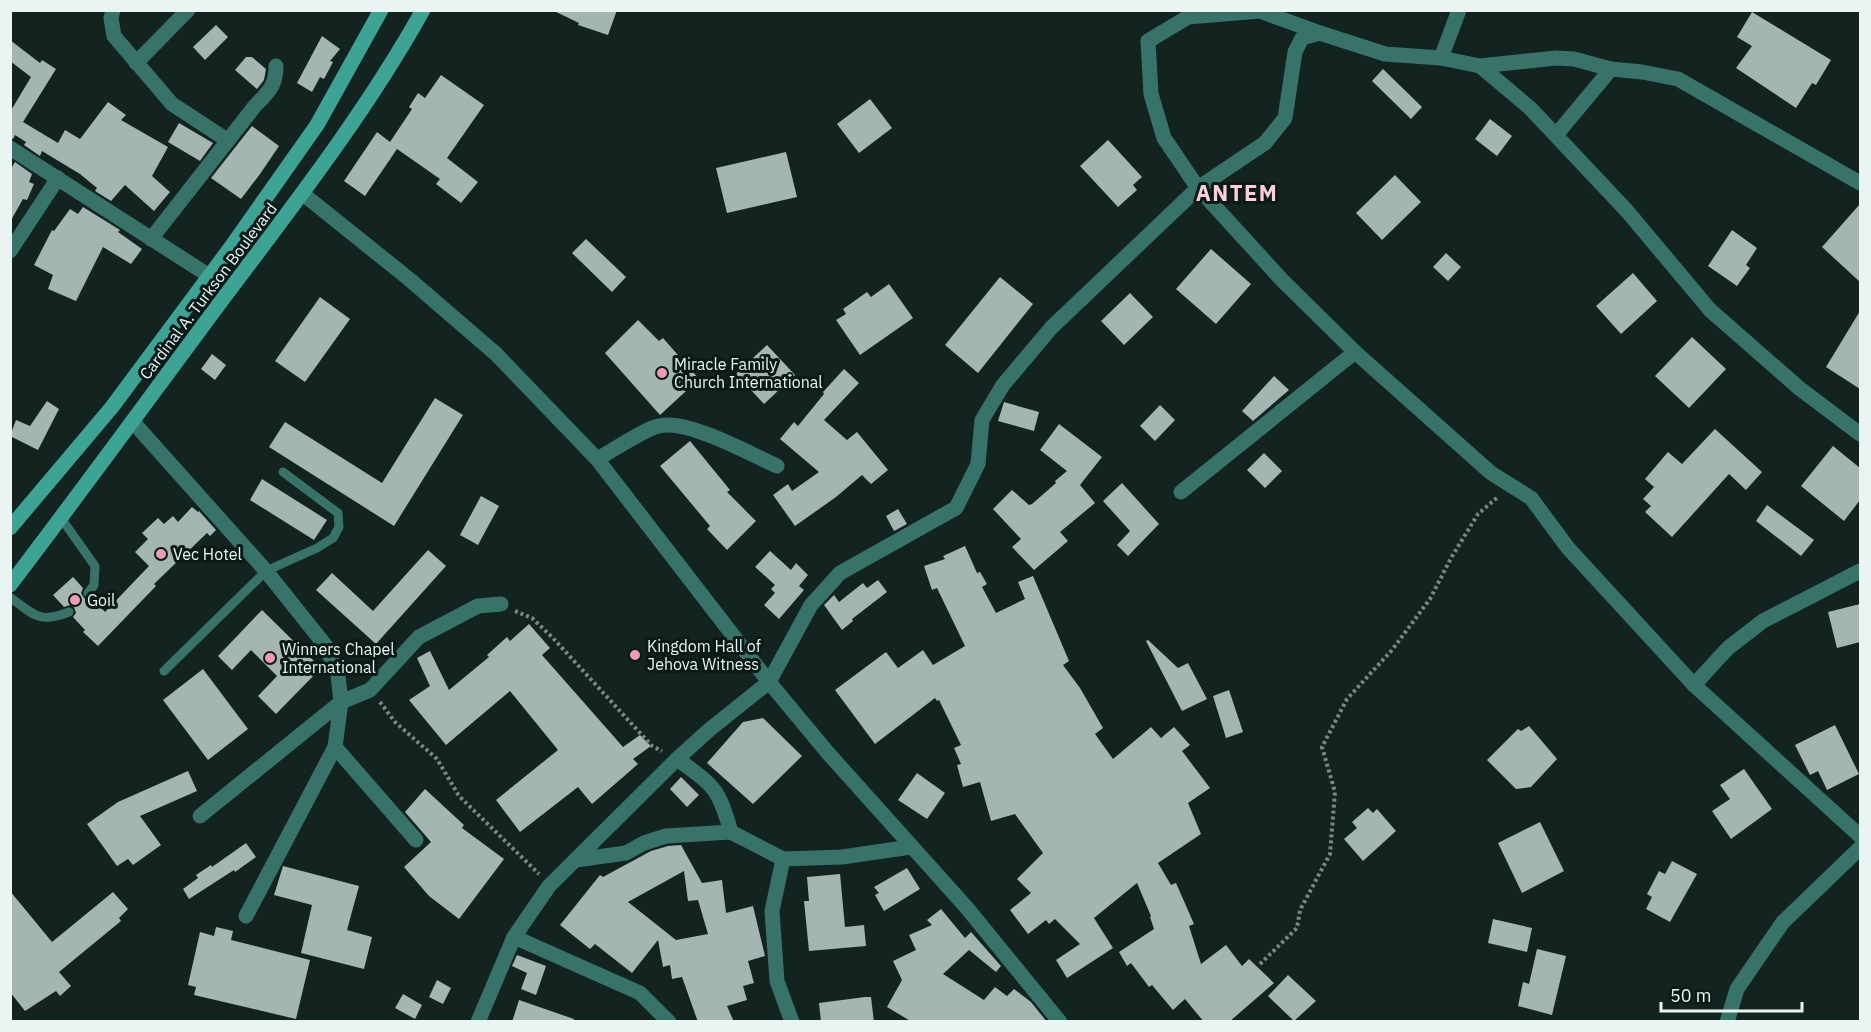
<svg xmlns="http://www.w3.org/2000/svg" width="1871" height="1032" viewBox="0 0 1871 1032" font-family="'IBM Plex Sans',sans-serif">
	<style>
		.building { fill: #a3b6b2; fill-rule: evenodd }
		.lines { fill: none; stroke-linecap: round; stroke-linejoin: round }
		.path { stroke: #7b8886; stroke-width: 4; stroke-dasharray: 3 3; stroke-linecap: butt }
		.lane { stroke: #387369; stroke-width: 9 }
		.street { stroke: #387369; stroke-width: 15 }
		.secondary { stroke: #3da394; stroke-width: 15 }
		.poi-dot { fill: #f09ab7; stroke: #0a1a17; stroke-width: 2 }
		.labels { text-anchor: middle; stroke-width: 6; stroke-linejoin: round; paint-order: stroke }
		.street-label { font-size: 16px; fill: #eaf4f2; stroke: #0a1a17 }
		.poi-label { font-size: 16px; fill: #eaf4f2; stroke: #0a1a17; text-anchor: start }
		.district-label { font-size: 22px; font-weight: bold; letter-spacing: 1.5px; fill: #ffcddc; stroke: #0a1a17 }
	</style>
	<rect width="100%" height="100%" fill="#132320"/>
	<g class="building">
		<polygon points="552,10 617,10 608,35 578,25 579,23"/>
		<polygon points="1752,12 1831,60 1816,85 1812,83 1796,108 1736,68 1752,46 1737,37"/>
		<polygon points="216,25 228,37 205,60 193,47"/>
		<polygon points="322,36 340,49 330,61 333,62 324,79 320,77 312,92 297,83"/>
		<polygon points="10,40 40,63 42,60 56,69 23,122 58,143 65,130 80,139 108,102 126,115 121,120 168,147 152,176 170,192 154,211 125,185 111,201 95,191 97,188 80,174 42,151 40,156 24,145 26,142 15,135 13,139 10,138 10,112 31,77 10,61"/>
		<polygon points="246,57 252,57 266,69 264,80 257,89 235,70"/>
		<polygon points="1383,69 1422,107 1411,119 1372,81"/>
		<polygon points="441,75 484,105 447,158 478,182 461,203 436,184 440,179 397,149 365,196 344,181 377,132 390,142 412,109 409,107 418,93 425,98"/>
		<polygon points="870,99 892,128 859,153 837,124"/>
		<polygon points="1490,119 1512,136 1497,156 1475,139"/>
		<polygon points="179,123 213,143 200,161 168,142"/>
		<polygon points="252,126 279,146 260,174 241,199 211,178"/>
		<polygon points="1108,140 1142,177 1133,185 1137,190 1118,207 1080,166"/>
		<polygon points="786,152 797,197 727,213 716,168"/>
		<polygon points="15,162 32,174 29,182 34,184 27,200 23,199 10,222 10,170"/>
		<polygon points="1395,175 1421,202 1382,240 1356,213"/>
		<polygon points="1860,204 1860,282 1822,247"/>
		<polygon points="83,207 120,230 118,232 142,249 131,264 103,247 76,301 48,289 53,275 34,265 52,230 54,231 70,209 78,214"/>
		<polygon points="1732,230 1757,248 1746,265 1750,268 1737,286 1708,266"/>
		<polygon points="586,239 626,277 612,292 572,253"/>
		<polygon points="1211,249 1251,284 1216,324 1176,289"/>
		<polygon points="1446,253 1461,267 1448,281 1433,267"/>
		<polygon points="1633,273 1657,301 1621,334 1596,306"/>
		<polygon points="1000,277 1033,304 978,373 945,345"/>
		<polygon points="889,284 913,318 860,355 836,320 846,314 843,309 867,292 871,297"/>
		<polygon points="1130,293 1153,317 1124,345 1101,321"/>
		<polygon points="320,297 350,319 305,382 275,361"/>
		<polygon points="1860,311 1860,389 1826,367"/>
		<polygon points="638,320 659,341 663,338 699,379 660,415 605,353"/>
		<polygon points="1692,337 1726,369 1689,408 1655,376"/>
		<polygon points="767,345 795,375 764,404 736,374"/>
		<polygon points="212,354 226,365 215,380 201,369"/>
		<polygon points="844,369 859,383 824,420 847,440 857,432 888,470 871,484 862,475 836,497 795,526 773,495 788,484 792,491 819,472 780,439 794,422 798,426 824,394 823,392"/>
		<polygon points="1274,376 1289,390 1253,421 1242,411"/>
		<polygon points="435,398 463,415 394,526 269,447 285,422 382,483"/>
		<polygon points="47,401 59,409 38,450 10,436 16,420 30,426"/>
		<polygon points="1004,402 1039,412 1034,431 998,421"/>
		<polygon points="1160,405 1175,420 1155,441 1140,426"/>
		<polygon points="1059,424 1102,457 1080,485 1095,503 1060,532 1068,541 1034,570 1012,547 1021,539 993,509 1012,490 1029,505 1032,504 1056,483 1055,481 1067,471 1040,450"/>
		<polygon points="1715,429 1762,472 1746,490 1729,474 1672,537 1645,512 1651,506 1643,499 1654,487 1645,479 1668,452 1682,464"/>
		<polygon points="690,441 730,490 727,492 756,521 727,550 707,529 710,526 660,466"/>
		<polygon points="1833,446 1860,468 1860,500 1844,521 1801,486"/>
		<polygon points="1264,453 1282,471 1265,488 1247,470"/>
		<polygon points="262,479 327,520 314,540 250,500"/>
		<polygon points="1122,483 1159,524 1128,556 1117,545 1130,531 1103,501"/>
		<polygon points="481,496 499,506 478,545 460,535"/>
		<polygon points="1767,505 1814,540 1801,556 1756,521"/>
		<polygon points="192,507 198,512 199,511 216,530 210,536 207,533 154,584 156,586 98,646 83,632 85,630 73,617 76,613 74,607 70,605 64,607 53,595 73,577 83,588 81,593 84,598 88,600 92,598 105,612 149,566 135,552 148,539 142,533 158,518 164,524 173,516 178,522"/>
		<polygon points="898,509 907,524 894,531 886,516"/>
		<polygon points="965,546 977,573 980,572 987,584 982,587 996,613 1025,599 1018,582 1033,576 1069,661 1063,665 1080,688 1103,728 1095,734 1113,759 1151,727 1161,738 1174,727 1190,745 1182,751 1210,788 1188,803 1201,834 1158,863 1171,885 1176,883 1194,924 1189,926 1201,964 1226,945 1242,966 1249,959 1274,983 1229,1022 1204,1022 1185,999 1173,1010 1152,985 1149,987 1131,963 1127,966 1119,952 1154,929 1150,917 1151,916 1137,883 1094,918 1113,948 1067,978 1056,960 1080,944 1055,919 1049,924 1046,920 1028,934 1010,910 1031,893 1017,879 1043,853 1015,814 991,821 980,782 963,787 957,765 961,764 954,748 961,745 939,700 937,701 935,698 875,744 835,690 886,652 898,668 923,650 933,665 965,646 937,588 932,590 924,566 945,559 943,556"/>
		<polygon points="428,550 446,566 376,644 316,590 332,573 373,611"/>
		<polygon points="770,551 791,570 796,563 808,575 799,586 804,590 779,619 764,605 775,593 771,589 775,585 755,567"/>
		<polygon points="878,580 887,592 852,619 853,621 842,630 824,605 834,595 839,602 863,583 867,588"/>
		<polygon points="1860,604 1860,642 1837,648 1828,612"/>
		<polygon points="262,610 321,668 276,714 258,696 277,676 251,650 232,670 218,656"/>
		<polygon points="529,624 550,648 542,655 623,747 640,735 651,746 633,759 638,764 592,804 578,787 520,832 496,800 558,750 510,691 446,745 409,700 430,686 417,658 430,651 449,690 489,657 487,655 507,637 510,641"/>
		<polygon points="1148,640 1178,668 1188,663 1207,699 1182,711 1146,641"/>
		<polygon points="203,669 248,729 208,760 163,700"/>
		<polygon points="1229,690 1243,732 1226,738 1213,696"/>
		<polygon points="763,718 802,756 753,804 707,763 743,722"/>
		<polygon points="1835,725 1859,774 1827,790 1818,771 1810,775 1795,745"/>
		<polygon points="1529,726 1557,759 1531,787 1516,789 1487,760 1518,729 1521,731"/>
		<polygon points="1744,769 1772,809 1731,839 1712,811 1730,799 1720,785"/>
		<polygon points="188,771 197,791 140,816 161,845 133,865 128,859 117,866 87,824 118,802"/>
		<polygon points="917,773 945,793 927,819 898,800"/>
		<polygon points="681,777 699,795 687,807 670,789"/>
		<polygon points="425,789 464,825 462,828 504,859 459,919 429,896 404,867 431,842 405,812"/>
		<polygon points="1368,808 1373,813 1377,809 1396,831 1363,861 1344,839 1357,828 1352,822"/>
		<polygon points="1540,822 1564,871 1522,893 1498,843"/>
		<polygon points="246,843 256,857 235,872 234,870 189,899 183,889 198,878 196,875 211,865 212,867"/>
		<path d="M681,845L702,883L722,880L726,913L753,906L765,956L748,961L754,983L743,986L747,1000L727,1006L734,1022H698L682,977L672,979L670,965L663,967L658,940L632,973L595,944L590,949L560,925L600,875L603,877L651,851L668,846ZM684,871L688,901L698,900L708,934L676,940L628,902Z"/>
		<polygon points="1672,861 1697,874 1670,922 1646,909 1652,897 1647,894 1659,871 1665,874"/>
		<polygon points="283,866 359,886 347,930 372,937 364,969 301,953 312,905 274,895"/>
		<polygon points="907,868 920,889 884,911 875,895 879,893 874,887"/>
		<polygon points="840,874 845,927 864,925 866,946 809,951 804,901 809,901 807,877"/>
		<polygon points="10,891 52,942 113,892 128,909 119,918 121,921 59,972 71,986 60,996 56,991 25,1011 10,992"/>
		<polygon points="941,909 965,938 971,932 1001,966 996,972 969,950 943,974 984,1000 995,987 1007,996 1014,989 1031,1002 1047,1022 912,1022 887,1007 902,980 893,961 916,950 909,935 932,925 927,920"/>
		<polygon points="1493,919 1532,928 1527,952 1488,943"/>
		<polygon points="216,927 233,931 231,940 310,960 296,1019 194,995 196,987 188,985 200,932 214,936"/>
		<polygon points="1537,949 1566,956 1552,1015 1518,1006 1523,982 1529,984"/>
		<polygon points="517,955 546,966 536,995 521,989 527,973 512,966"/>
		<polygon points="1288,975 1316,1001 1294,1021 1268,996"/>
		<polygon points="437,980 451,988 443,1004 429,997"/>
		<polygon points="403,994 422,1005 415,1019 395,1008"/>
		<polygon points="865,997 871,997 874,1022 821,1022 819,1003"/>
		<polygon points="519,1000 574,1019 573,1022 512,1022"/>
	</g>
	<g class="lines">
		<g class="path">
			<polyline points="515,611 532,618 552,637 652,746 662,751"/>
			<polyline points="380,702 395,722 437,759 459,796 539,874"/>
			<polyline points="1260,964 1297,928 1300,910 1330,854 1335,792 1322,747 1347,699 1392,650 1430,599 1451,558 1478,514 1499,496"/>
		</g>
		<g class="lane">
			<polyline points="61,518 95,566 94,585 88,593"/>
			<path d="M10,597C34,615 39,624 69,612"/>
			<polyline points="164,671 266,571 317,548 333,538 339,527 338,513 283,472"/>
		</g>
		<g class="street">
			<polyline points="113,10 111,18 114,36 172,104 227,140"/>
			<polyline points="1320,33 1260,11 1188,17 1148,41 1151,94 1164,138 1198,188 1282,280 1355,352 1491,473 1531,498 1568,548 1694,685 1860,836"/>
			<polyline points="1441,58 1459,10"/>
			<polyline points="136,63 188,10"/>
			<polyline points="1480,66 1530,108 1627,211 1710,310 1799,388 1860,434"/>
			<polyline points="1556,135 1611,69"/>
			<polyline points="10,148 208,275"/>
			<polyline points="303,194 409,279 496,354 597,459 769,682 811,605 840,573 956,508 978,464 982,420 1003,385 1051,328 1198,188 1265,143 1285,118 1295,52 1302,38 1320,33 1385,54 1441,58 1480,66 1556,58 1574,59 1611,69 1642,72 1678,79 1860,183"/>
			<path d="M151,239L254,107C268,92 276,87 276,66"/>
			<polyline points="10,251 58,178"/>
			<polyline points="133,422 266,571 325,645 338,675 341,702 200,816"/>
			<path d="M597,459C612,451 646,428 659,426C688,419 750,454 777,466"/>
			<polyline points="1181,492 1355,352"/>
			<polyline points="1694,685 1728,648 1763,621 1860,571"/>
			<polyline points="335,747 416,840"/>
			<path d="M677,759C714,786 718,787 731,832L783,859L842,857L911,847"/>
			<polyline points="783,859 772,911 777,981 792,1022"/>
			<polyline points="576,860 626,853 644,843 666,836 731,832"/>
			<polyline points="246,916 335,747 341,702 370,690 419,637 478,606 501,604"/>
			<polyline points="514,937 640,993 669,1022"/>
			<polyline points="478,1022 514,937 549,886 677,759 709,730 769,682 828,753 967,908 1060,1022"/>
			<polyline points="1727,1022 1737,989 1783,922 1860,848"/>
		</g>
		<g class="secondary">
			<polyline points="10,528 112,407 231,247 317,125 381,10"/>
			<path d="M10,585C77,497 142,408 208,319C283,218 361,121 423,10"/>
		</g>
	</g>
	<g class="poi-dot">
		<circle cx="662" cy="373" r="6"/>
		<circle cx="161" cy="554" r="6"/>
		<circle cx="75" cy="600" r="6"/>
		<circle cx="635" cy="655" r="6"/>
		<circle cx="270" cy="658" r="6"/>
	</g>
	<g class="labels">
		<g class="street-label">
			<text transform="translate(208 291) rotate(-53)" y="6">Cardinal A. Turkson Boulevard</text>
		</g>
		<g class="poi-label">
			<text x="674" y="370">Miracle Family<tspan x="674" dy="18">Church International</tspan></text>
			<text x="173" y="560">Vec Hotel</text>
			<text x="87" y="606">Goil</text>
			<text x="647" y="652">Kingdom Hall of<tspan x="647" dy="18">Jehova Witness</tspan></text>
			<text x="282" y="655">Winners Chapel<tspan x="282" dy="18">International</tspan></text>
		</g>
		<g class="district-label">
			<text x="1237" y="201">ANTEM</text>
		</g>
	</g>
	<rect width="1871" height="1032" fill="none" stroke="#eaf4f2" stroke-width="24"/>
	<path d="M1661 1002v9h141v-9" fill="none" stroke="#eaf4f2" stroke-width="3"/>
	<text x="1670" y="1002" font-size="18" fill="#eaf4f2" stroke="#0a1a17" stroke-width="4.5" paint-order="stroke">50 m</text>
</svg>
